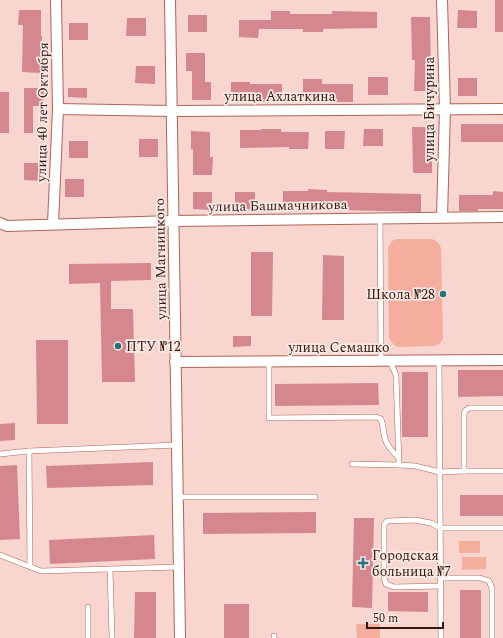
<svg xmlns="http://www.w3.org/2000/svg" width="503" height="638" viewBox="0 0 503 638" font-family="Spectral,serif">
	<style>
		.green { fill: #f5ae9e }
		.building { fill: #d5878f }
		.lines { fill: none; stroke-linecap: round; stroke-linejoin: round }
		.service-casing { stroke: #ad6555; stroke-width: 6 }
		.minor-casing { stroke: #ad6555; stroke-width: 12 }
		.service { stroke: #fff; stroke-width: 5 }
		.minor { stroke: #fff; stroke-width: 10 }
		.poi-dot { fill: #2a707e; stroke: #f9e8e4; stroke-width: 1.5 }
		.labels { text-anchor: middle; stroke-width: 3.5; stroke-linejoin: round; paint-order: stroke }
		.street-label { font-size: 14px; fill: #341711; stroke: #f9e8e4 }
		.poi-label { font-size: 14px; fill: #341711; stroke: #f9e8e4; text-anchor: start }
	</style>
	<rect width="100%" height="100%" fill="#f8d6cf"/>
	<g class="green">
		<path d="M396,239H432C437,241 439,243 441,248L443,338C441,343 439,345 434,346L398,347L394,345L389,338L388,248L392,241Z"/>
		<rect x="459" y="541" width="21" height="12"/>
		<polygon points="462,557 486,557 486,569 462,570"/>
		<polygon points="356,624 380,624 380,638 357,638"/>
	</g>
	<g class="building">
		<rect x="495" y="0" width="8" height="32"/>
		<polygon points="19,10 41,10 41,36 42,36 40,73 22,72 23,25 18,25"/>
		<polygon points="458,10 477,11 477,28 457,28"/>
		<polygon points="271,11 290,11 290,14 332,14 332,11 377,12 377,28 323,29 323,32 303,32 303,29 259,29 258,38 239,37 239,20 271,20"/>
		<rect x="188" y="15" width="19" height="17"/>
		<polygon points="411,17 430,17 431,73 434,73 434,91 414,91 415,60 412,60"/>
		<polygon points="127,18 146,18 146,36 126,36"/>
		<rect x="69" y="23" width="19" height="17"/>
		<polygon points="186,53 205,53 205,82 211,82 211,100 192,100 192,71 186,71"/>
		<polygon points="136,66 155,66 155,84 135,83"/>
		<rect x="368" y="77" width="20" height="18"/>
		<rect x="458" y="78" width="19" height="18"/>
		<polygon points="303,79 322,79 322,84 353,84 353,102 333,102 333,97 303,97"/>
		<polygon points="231,82 250,82 250,84 282,84 282,102 262,102 262,100 231,100"/>
		<polygon points="24,88 44,88 43,106 33,106 33,133 24,133"/>
		<polygon points="68,88 87,88 87,98 68,97"/>
		<rect x="0" y="92" width="9" height="41"/>
		<rect x="461" y="124" width="42" height="18"/>
		<polygon points="412,127 432,127 432,173 413,173"/>
		<polygon points="261,129 281,129 281,132 309,132 308,149 289,149 289,147 240,148 240,130 261,130"/>
		<polygon points="364,129 383,129 383,146 363,146"/>
		<polygon points="191,131 210,132 210,157 213,157 212,175 193,175 193,149 191,149"/>
		<polygon points="325,131 345,131 344,149 325,149"/>
		<rect x="139" y="139" width="19" height="18"/>
		<rect x="69" y="141" width="19" height="17"/>
		<polygon points="24,163 43,163 43,181 24,180"/>
		<rect x="65" y="179" width="19" height="18"/>
		<polygon points="308,189 327,190 327,192 421,194 421,212 339,210 339,207 283,209 283,191 308,191"/>
		<polygon points="493,191 503,192 503,209 478,209 478,211 459,211 459,195 493,195"/>
		<polygon points="193,192 212,192 212,210 193,209"/>
		<rect x="235" y="192" width="20" height="18"/>
		<polygon points="251,252 273,252 272,316 251,316"/>
		<polygon points="323,255 344,256 344,320 322,320"/>
		<polygon points="151,263 151,280 111,281 111,309 133,309 135,382 102,382 100,283 69,284 69,264"/>
		<polygon points="233,336 251,336 251,346 233,347"/>
		<polygon points="36,340 68,340 68,424 37,424"/>
		<polygon points="458,370 503,370 503,396 458,397"/>
		<rect x="402" y="372" width="26" height="65"/>
		<polygon points="378,383 379,405 275,406 275,384"/>
		<polygon points="15,423 15,440 0,441 0,424"/>
		<polygon points="153,462 153,485 47,488 46,466"/>
		<polygon points="17,465 20,539 0,540 0,466"/>
		<rect x="460" y="495" width="43" height="21"/>
		<polygon points="316,512 316,533 203,534 203,513"/>
		<polygon points="354,518 374,518 372,608 352,607"/>
		<polygon points="154,535 155,559 50,564 49,540"/>
		<rect x="460" y="590" width="21" height="48"/>
		<polygon points="135,592 156,592 156,638 134,638"/>
		<polygon points="388,592 428,592 428,612 388,611"/>
		<rect x="224" y="604" width="25" height="34"/>
	</g>
	<g class="lines">
		<defs>
			<g id="service">
				<polyline points="380,218 381,361"/>
				<path d="M269,361V418L376,417L381,419C383,424 383,428 384,434C385,444 392,451 399,458"/>
				<polyline points="390,361 396,375 399,465 415,466 440,472 464,471"/>
				<polyline points="439,361 441,638"/>
				<polyline points="503,408 469,408 465,411 464,414 464,471 503,471"/>
				<polyline points="29,451 30,567"/>
				<polyline points="0,454 29,451 177,445"/>
				<polyline points="352,464 399,465"/>
				<polyline points="177,497 315,497"/>
				<polyline points="0,555 41,571 179,567"/>
				<polyline points="110,569 112,638"/>
				<polyline points="440,578 480,578 489,581 492,588 492,638"/>
				<polyline points="440,586 394,587 386,584 384,578 384,525 387,521 415,520 431,523 440,528 503,528"/>
				<polyline points="274,636 274,638"/>
				<polyline points="88,638 88,607"/>
			</g>
			<g id="minor">
				<polyline points="170,0 180,638"/>
				<polyline points="58,109 172,111 503,109"/>
				<polyline points="442,217 445,109 442,0"/>
				<polyline points="0,223 7,226 173,221 503,217"/>
				<polyline points="53,224 58,109 56,0"/>
				<polyline points="175,362 503,360"/>
			</g>
		</defs>
		<use href="#service" class="service-casing"/>
		<use href="#minor" class="minor-casing"/>
		<use href="#service" class="service"/>
		<use href="#minor" class="minor"/>
	</g>
	<g class="poi-dot">
		<circle cx="443" cy="294" r="4"/>
		<circle cx="118" cy="346" r="4"/>
		<path d="M361 557h4v4h4v4h-4v4h-4v-4h-4v-4h4z"/>
	</g>
	<g class="labels">
		<g class="street-label">
			<text x="280" y="101">улица Ахлаткина</text>
			<text transform="translate(429 109) rotate(-90)" y="5">улица Бичурина</text>
			<text transform="translate(42 112) rotate(-89)" y="5">улица 40 лет Октября</text>
			<text transform="translate(278 205) rotate(-1)" y="5">улица Башмачникова</text>
			<text transform="translate(160 259) rotate(-91)" y="5">улица Магницкого</text>
			<text x="339" y="352">улица Семашко</text>
		</g>
		<g class="poi-label">
			<text x="435" y="299" text-anchor="end">Школа №28</text>
			<text x="126" y="351">ПТУ №12</text>
			<text x="372" y="560">Городская<tspan x="372" dy="16">больница №7</tspan></text>
		</g>
	</g>
	<path d="M367 622v6h76v-6" fill="none" stroke="#341711" stroke-width="2"/>
	<text x="373" y="622" font-size="12" fill="#341711" stroke="#f9e8e4" stroke-width="3" paint-order="stroke">50 m</text>
</svg>
